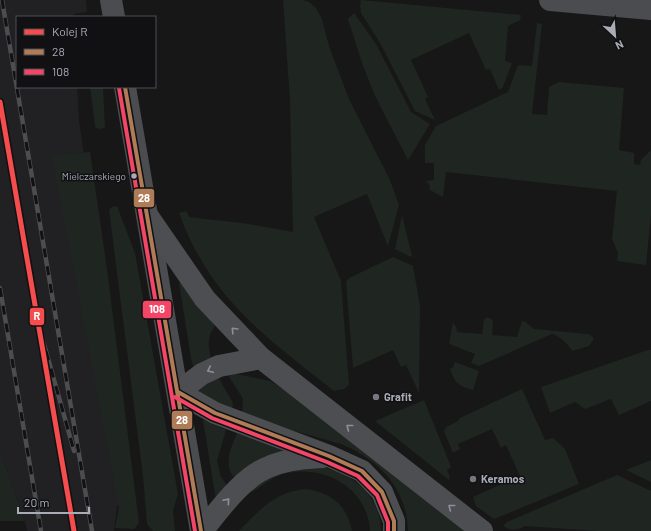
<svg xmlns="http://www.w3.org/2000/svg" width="651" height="531" viewBox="0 0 651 531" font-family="Barlow,sans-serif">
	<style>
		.built { fill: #212123 }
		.green { fill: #1f2520 }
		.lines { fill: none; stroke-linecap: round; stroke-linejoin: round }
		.minor { stroke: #4b4c4f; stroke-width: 22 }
		.major { stroke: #4d4e51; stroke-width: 22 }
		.rail-casing { stroke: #4c4d4e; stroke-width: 4.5 }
		.rail { stroke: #111113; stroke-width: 3; stroke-dasharray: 9; stroke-linecap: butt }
		.bus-1-casing { stroke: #111113; stroke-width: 7 }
		.bus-2-casing { stroke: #111113; stroke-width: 7 }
		.bus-1 { stroke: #b07c57; stroke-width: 4 }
		.bus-2 { stroke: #f34667; stroke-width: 4 }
		.rail-1-casing { stroke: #111113; stroke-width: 8 }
		.rail-1 { stroke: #f54d4d; stroke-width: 5 }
		.oneway { stroke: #8d9098 }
		.bus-dot { fill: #a9acb7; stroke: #111113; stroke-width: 1.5 }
		.poi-dot { fill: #76787f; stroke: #111113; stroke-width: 1.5 }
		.labels { text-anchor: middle; stroke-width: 3; stroke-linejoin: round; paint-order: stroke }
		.bus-label { font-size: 10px; fill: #a9acb7; stroke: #111113; text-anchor: end }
		.poi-label { font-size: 11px; font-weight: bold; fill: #a9acb7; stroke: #111113; text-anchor: start }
		.line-badge { stroke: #111113; stroke-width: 1.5 }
		.badge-label { font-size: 11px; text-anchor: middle; font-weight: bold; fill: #fff }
	</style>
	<rect width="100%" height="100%" fill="#171717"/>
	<polygon class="built" points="0,0 86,0 87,12 74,14 74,17 17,17 17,87 77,87 79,120 133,502 117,506 114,531 27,531 25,521 0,451"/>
	<g class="green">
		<path d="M283,0H303L309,2L316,8L322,19L329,46L349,99L390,180L399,205L388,246L367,194L314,217L341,281L349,385L344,389L334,391C266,337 210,299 179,213L186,211L189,217L249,224L293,232L290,101Z"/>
		<polygon points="361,0 521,15 520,20 508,26 505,61 512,63 503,87 499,90 490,69 486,70 469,33 411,60 428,97 425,99 435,120 415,111 380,43 361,13 360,6"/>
		<polygon points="354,13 376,44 411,112 430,124 408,160 375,96 363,66 348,19"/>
		<polygon points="537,23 542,24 532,114 547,115 549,87 559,82 624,88 619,150 634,153 634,164 640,165 641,160 651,150 651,215 646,265 617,261 618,253 612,239 617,191 446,172 443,197 430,190 429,184 426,181 434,180 434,164 433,163 425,163 425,145 436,126 508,92 518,65 532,66"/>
		<polygon points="90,87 103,87 105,128 98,129 95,126"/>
		<polygon points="90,152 107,269 139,523 134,529 115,528 119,507 52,156"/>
		<polygon points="117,206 135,253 178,494 173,510 175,531 153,531 147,524 143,476 109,210 112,207"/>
		<polygon points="402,215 412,256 411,257 395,249"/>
		<polygon points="393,257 413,266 420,306 419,393 406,365 401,367 393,350 353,368 346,282 349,278"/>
		<path d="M179,283H181L215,326C207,336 208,346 211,358L194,366H193L191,358Z"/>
		<path d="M487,317L493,320L492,335L517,337L522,321H524L534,329L589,334L593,337V340L589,346L572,351C568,344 560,336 552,334L479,366L471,363L475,354L449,344L453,322L456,327L457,332L482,334L484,320Z"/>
		<polygon points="648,350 651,350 651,401 619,415 611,399 585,409 575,402 550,413 541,387"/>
		<path d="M455,362L479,371L473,390C458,386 455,383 450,369L453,367Z"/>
		<path d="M236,374L270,381L287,391L464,529L463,531H408C407,488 379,460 341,444L242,416L243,399L228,375Z"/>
		<polygon points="218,377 233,403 232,411 198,392 198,390"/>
		<polygon points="522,389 545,440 553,438 565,449 579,484 494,519 476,506 473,497 520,476 506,445 501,448 492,429 458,444 460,449 453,453 444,431 446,427 458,421 460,418"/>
		<polygon points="424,400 451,467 447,470 450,477 449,480 375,421"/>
		<polygon points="203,420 204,420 226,430 217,461 221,477 228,487 216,500"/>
		<path d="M237,433L284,449V451L234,478C223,462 231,449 237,433Z"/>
		<polygon points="0,451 25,521 0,521"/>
		<polygon points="651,460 651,482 626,470"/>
		<path d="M319,466C352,473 380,494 381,531H370C368,489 326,465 287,473C273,476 264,485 252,492L249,491L279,472Z"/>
		<path d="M617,475L651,491V531H597L525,526C516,531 512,531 503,526L507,522Z"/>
		<path d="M306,489C332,493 347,505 352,531H239C261,509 274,492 306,489Z"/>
	</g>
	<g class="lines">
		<g class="minor">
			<polyline points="111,0 114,17"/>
			<polyline points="550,0 651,9"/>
			<polyline points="125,87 201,531"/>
		</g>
		<g class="major">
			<polyline points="147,215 205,299 261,358 482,531"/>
			<polyline points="261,358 219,366 202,374 178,392 215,413 329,456 362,471 382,492 394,521 394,531"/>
			<path d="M202,531C220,509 243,476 271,466C288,459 306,458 323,457"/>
		</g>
		<defs>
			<g id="rail">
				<polyline points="2,0 92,531"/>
				<polyline points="31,281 39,326 74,451"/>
				<polyline points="0,288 41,531"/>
			</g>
		</defs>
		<use href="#rail" class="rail-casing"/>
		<use href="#rail" class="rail"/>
		<defs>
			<g id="bus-1">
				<polyline points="125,87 201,531"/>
				<polyline points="178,392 215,413 329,456 362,471 382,492 394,521 394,531"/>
			</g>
			<g id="bus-2">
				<polyline points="119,88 195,531"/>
				<polyline points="175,397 212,418 327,462 358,476 377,495 388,522 388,531"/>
			</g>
		</defs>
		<use href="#bus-1" class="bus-1-casing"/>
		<use href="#bus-2" class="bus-2-casing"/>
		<use href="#bus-1" class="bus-1"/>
		<use href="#bus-2" class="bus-2"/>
		<defs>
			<polyline id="rail-1" points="0,102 74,531"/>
		</defs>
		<use href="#rail-1" class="rail-1-casing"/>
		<use href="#rail-1" class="rail-1"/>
	</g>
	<defs><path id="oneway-chevron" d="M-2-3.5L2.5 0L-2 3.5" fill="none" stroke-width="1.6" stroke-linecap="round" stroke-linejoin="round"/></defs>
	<g class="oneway">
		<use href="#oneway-chevron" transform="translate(234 330) rotate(-134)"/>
		<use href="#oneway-chevron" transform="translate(210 370) rotate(155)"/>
		<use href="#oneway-chevron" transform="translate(349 427) rotate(-142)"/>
		<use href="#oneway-chevron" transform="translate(227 501) rotate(-49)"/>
		<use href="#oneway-chevron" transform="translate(451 507) rotate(-142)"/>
	</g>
	<circle class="bus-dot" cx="134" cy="176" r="3.5"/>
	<g class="poi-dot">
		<circle cx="376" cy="397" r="4"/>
		<circle cx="473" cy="479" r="4"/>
	</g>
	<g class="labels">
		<g class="bus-label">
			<text x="126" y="180">Mielczarskiego</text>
		</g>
		<g class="poi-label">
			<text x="384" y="401">Grafit</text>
			<text x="481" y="483">Keramos</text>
		</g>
	</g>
	<g class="line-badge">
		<rect x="133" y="188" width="22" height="20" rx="4" fill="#b07c57"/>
		<rect x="142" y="300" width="30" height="19" rx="4" fill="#f34667"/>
		<rect x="29" y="307" width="16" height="19" rx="4" fill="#f54d4d"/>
		<rect x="171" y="410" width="22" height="20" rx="4" fill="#b07c57"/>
	</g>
	<g class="badge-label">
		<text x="144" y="202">28</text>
		<text x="157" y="313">108</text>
		<text x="37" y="320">R</text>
		<text x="182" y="424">28</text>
	</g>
	<rect x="16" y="16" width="140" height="72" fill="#111113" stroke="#4e4f55"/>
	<rect x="24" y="29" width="20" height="6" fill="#f54d4d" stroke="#4e4f55"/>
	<text x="52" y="36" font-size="12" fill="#a9acb7">Kolej R</text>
	<rect x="24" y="49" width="20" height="6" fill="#b07c57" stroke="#4e4f55"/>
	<text x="52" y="56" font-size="12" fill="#a9acb7">28</text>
	<rect x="24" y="69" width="20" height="6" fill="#f34667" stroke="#4e4f55"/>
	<text x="52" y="76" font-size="12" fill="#a9acb7">108</text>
	<g transform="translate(615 36) rotate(154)" stroke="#111113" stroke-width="3" paint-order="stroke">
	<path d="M0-3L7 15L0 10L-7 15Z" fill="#a9acb7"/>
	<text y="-6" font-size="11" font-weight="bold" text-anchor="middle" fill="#a9acb7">N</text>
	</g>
	<path d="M18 507v6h71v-6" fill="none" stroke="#a9acb7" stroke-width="2"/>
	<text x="24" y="507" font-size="12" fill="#a9acb7" stroke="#111113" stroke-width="3" paint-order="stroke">20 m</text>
</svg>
